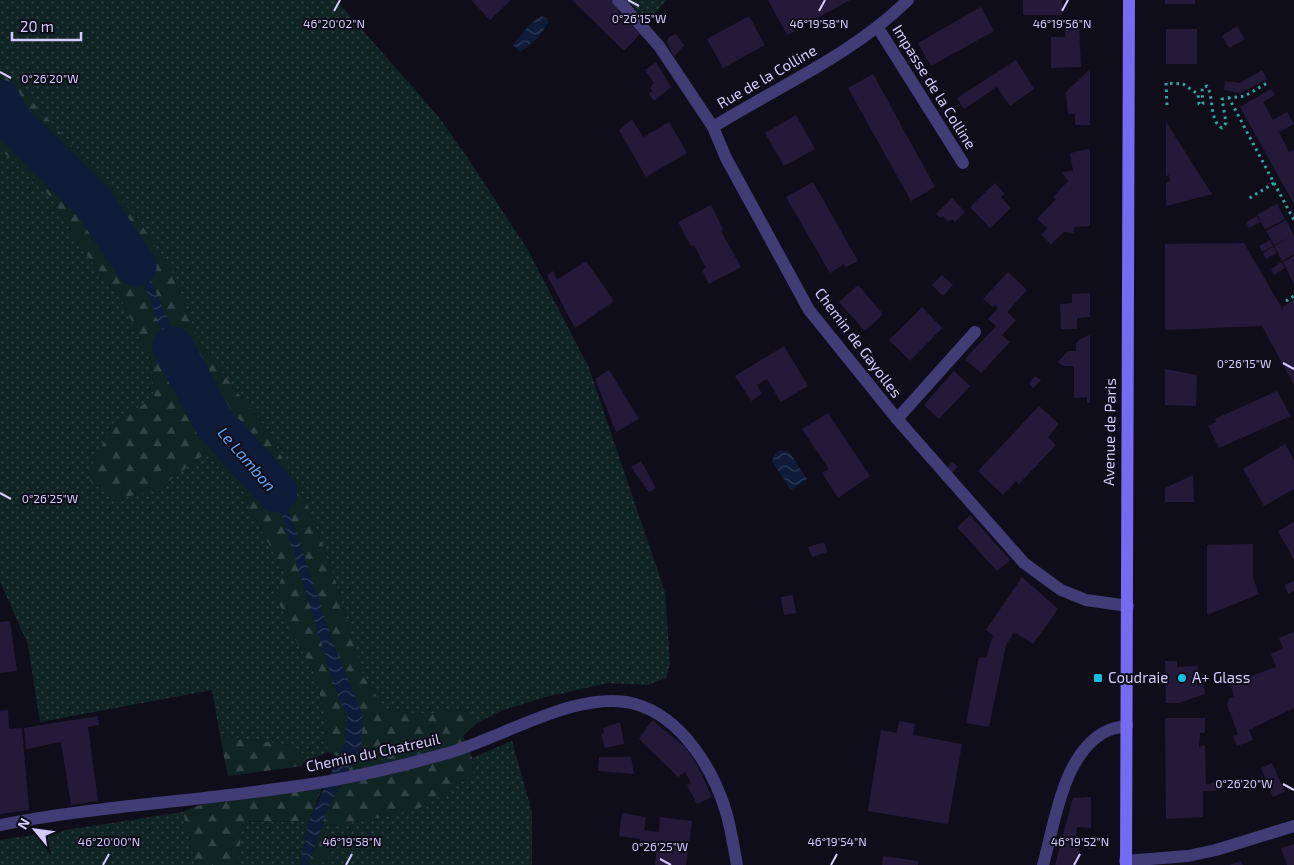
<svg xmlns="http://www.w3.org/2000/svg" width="1294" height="865" viewBox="0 0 1294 865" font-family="'Exo 2',sans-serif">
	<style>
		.grass { fill: url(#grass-dots) }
		.forest { fill: url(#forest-firs) }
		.water { fill: url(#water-waves) }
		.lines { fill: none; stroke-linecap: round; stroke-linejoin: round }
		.river { stroke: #0e1c39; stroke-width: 41 }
		.building { fill: #231a3a }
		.path { stroke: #36a3a3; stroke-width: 3; stroke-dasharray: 2.5 4; stroke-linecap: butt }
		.minor { stroke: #413b76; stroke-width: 12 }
		.tertiary { stroke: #413b76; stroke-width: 12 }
		.secondary { stroke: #756af2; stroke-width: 12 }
		.ticks { fill: none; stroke: #d3cbfb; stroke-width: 2 }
		.poi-dot { fill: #13bfdf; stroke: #100d1b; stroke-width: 2 }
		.labels { text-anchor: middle; stroke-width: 4; stroke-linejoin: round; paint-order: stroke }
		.street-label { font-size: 15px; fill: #d3cbfb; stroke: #100d1b }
		.poi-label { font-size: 15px; fill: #d3cbfb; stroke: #100d1b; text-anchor: start }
		.water-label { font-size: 16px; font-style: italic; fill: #62a7f2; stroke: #100d1b }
		.ticks-label { font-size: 12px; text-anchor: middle; fill: #d3cbfb; stroke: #100d1b; stroke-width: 4; stroke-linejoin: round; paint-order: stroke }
	</style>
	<defs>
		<pattern id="grass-dots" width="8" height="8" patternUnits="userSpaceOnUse" patternTransform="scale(1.25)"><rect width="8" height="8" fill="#102424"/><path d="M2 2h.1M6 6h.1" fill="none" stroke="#324245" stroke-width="1.8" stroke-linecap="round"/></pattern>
		<pattern id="forest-firs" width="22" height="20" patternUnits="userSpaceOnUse" patternTransform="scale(1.25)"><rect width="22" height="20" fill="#102424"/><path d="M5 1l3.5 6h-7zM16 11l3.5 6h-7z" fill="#324245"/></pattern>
		<pattern id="water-waves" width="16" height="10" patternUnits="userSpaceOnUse" patternTransform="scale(1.25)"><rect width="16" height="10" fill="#0e1c39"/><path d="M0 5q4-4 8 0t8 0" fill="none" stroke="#303c57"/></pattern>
	</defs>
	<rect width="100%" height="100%" fill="#100d1b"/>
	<g class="grass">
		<polygon points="0,0 336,0 438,116 467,157 529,252 589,368 665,592 670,663 666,678 648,685 608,683 546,697 503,710 477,723 464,710 428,714 387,711 363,676 334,576 307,503 266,428 201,346 173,274 138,219 20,88 0,60"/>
		<polygon points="626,0 667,0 653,15 646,19"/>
		<polygon points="0,151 25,167 52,199 80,246 123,303 151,361 154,398 118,420 157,490 206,453 240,480 250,510 284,571 277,595 291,633 313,669 325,713 328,752 304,762 290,745 220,736 212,690 40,722 28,645 0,581"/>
		<polygon points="512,741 532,812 532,865 319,865 328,859 322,826 361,821 473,775 472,758"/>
		<polygon points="183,812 196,865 0,865 0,840"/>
		<polygon points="309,821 300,865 237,865 243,822"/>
	</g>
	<g class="forest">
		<polygon points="0,60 20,88 138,219 173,274 201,346 266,428 307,503 334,576 363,676 387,711 428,714 464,710 477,723 463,736 472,758 473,775 416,810 361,821 322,826 330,842 328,859 319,865 308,865 328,808 353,763 328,752 325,713 313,669 291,633 276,595 284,571 250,510 240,480 206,453 157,490 116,499 90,481 94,458 118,420 154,398 151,361 123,303 80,246 52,199 25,167 0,151"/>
		<polygon points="220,736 290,745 304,762 302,766 228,776"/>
		<path d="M323,786L309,821L243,822L237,865H196L183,812C211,796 289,791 323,786Z"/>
	</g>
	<g class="water">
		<polygon points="541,16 547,18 548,23 538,38 520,52 513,45 530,24"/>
		<polygon points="0,98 5,107 56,159 149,276 199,390 283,492 334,645 363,716 361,749 328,808 308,865 300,865 309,821 345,742 347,713 339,700 276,497 174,364 143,282 70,184 0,109"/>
		<polygon points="780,450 785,452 788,450 807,479 791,490 772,461 775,454"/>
	</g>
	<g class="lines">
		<g class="river">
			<polyline points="0,100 10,120 93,202 136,266"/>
			<polyline points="173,347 214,422 277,492"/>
		</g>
	</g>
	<g class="building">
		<polygon points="471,0 509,0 510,1 490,20"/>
		<polygon points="572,0 611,0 620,8 618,11 640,34 624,51"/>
		<polygon points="768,0 850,0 787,35"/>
		<rect x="1023" y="0" width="39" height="15"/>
		<rect x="1165" y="0" width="30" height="4"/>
		<polygon points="981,7 994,31 931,66 918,43"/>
		<polygon points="749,16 765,45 723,68 707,39"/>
		<polygon points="1237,26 1245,39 1229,48 1222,36"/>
		<polygon points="1079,27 1081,67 1051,68 1051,37 1065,37 1065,28"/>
		<rect x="1166" y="29" width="31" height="35"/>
		<polygon points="676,34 684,45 674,57 667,42 669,37"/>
		<polygon points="1016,60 1034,89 1010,106 997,87 964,109 957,98"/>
		<polygon points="656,62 671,87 654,101 649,94 652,91 650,87 654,83 645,70"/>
		<polygon points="1090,69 1090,125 1075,125 1075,114 1068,114 1066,92"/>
		<polygon points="1262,70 1267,79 1241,93 1224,90 1225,81 1240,83"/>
		<polygon points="873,74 935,187 911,201 848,88"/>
		<polygon points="1271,89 1275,95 1263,102 1273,120 1287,112 1294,124 1279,132 1289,152 1294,150 1294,204 1240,107"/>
		<polygon points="796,115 815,149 784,166 765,133"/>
		<polygon points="632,119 643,137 669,122 687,153 646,177 619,130"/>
		<polygon points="1166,122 1210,191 1213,194 1166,206 1166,183 1170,181 1169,175 1166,176"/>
		<polygon points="1090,149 1090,226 1074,227 1074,233 1064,232 1051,244 1041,235 1047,228 1037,219 1056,199 1053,197 1068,181 1062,172 1073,171 1070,153"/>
		<polygon points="813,182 858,261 846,267 844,264 830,273 786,197"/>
		<polygon points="995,183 1005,194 1001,197 1011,208 990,228 970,207"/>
		<polygon points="952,198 965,212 955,222 952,219 948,222 943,216 940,218 936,214"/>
		<polygon points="1277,204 1285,219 1265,229 1257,215"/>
		<polygon points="711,205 723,229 721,231 741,267 709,284 702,270 706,268 694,245 691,246 678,222"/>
		<polygon points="1257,216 1260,222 1249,228 1246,222"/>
		<polygon points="1286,220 1294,236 1294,254 1282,261 1274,246 1290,237 1274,245 1266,231"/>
		<polygon points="1270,240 1273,246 1262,252 1259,246"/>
		<polygon points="1244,243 1284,312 1282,307 1294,300 1294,385 1262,326 1165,330 1165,244"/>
		<polygon points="1273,247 1277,253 1266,259 1263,253"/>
		<polygon points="1294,256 1294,284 1283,262"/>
		<polygon points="586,261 614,301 575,328 547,275 553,271 557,280"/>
		<polygon points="1281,262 1285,268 1274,275 1271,269"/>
		<polygon points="1008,272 1027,290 1007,312 1016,320 1002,335 1010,342 981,373 965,359 996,326 988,319 998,308 995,305 993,307 983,299"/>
		<polygon points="942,275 953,285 943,296 932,285"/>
		<polygon points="858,285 883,314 865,331 839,302"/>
		<polygon points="1090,293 1090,317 1077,318 1077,329 1061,329 1060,304 1072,303 1072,294"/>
		<polygon points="922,307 942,328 910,361 889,340"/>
		<polygon points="1090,335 1090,403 1087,403 1087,397 1074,398 1074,366 1064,366 1058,362 1068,351 1076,351 1076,344 1080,339"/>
		<polygon points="784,346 808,386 781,402 767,379 757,385 762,394 751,401 735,376"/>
		<polygon points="1165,369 1197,375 1196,406 1165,405"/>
		<polygon points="609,370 639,419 616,432 595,379"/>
		<polygon points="954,371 970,386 939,419 924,405"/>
		<polygon points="1035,376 1041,380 1033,388 1029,383"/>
		<polygon points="1277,391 1291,416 1219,448 1208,426 1216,422 1215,419"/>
		<polygon points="1039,406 1059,424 1048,437 1056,445 1019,484 1016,481 1003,495 978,471"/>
		<polygon points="828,413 870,476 838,498 822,473 829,469 802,429"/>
		<polygon points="1285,444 1294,460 1294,489 1264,506 1243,469"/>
		<polygon points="641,461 656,488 649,492 631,467"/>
		<polygon points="952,462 958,467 950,475 946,468"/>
		<polygon points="1193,475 1194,502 1165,502 1165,488"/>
		<polygon points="970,515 1010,560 997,571 957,527"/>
		<polygon points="1294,522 1294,560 1278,531"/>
		<polygon points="824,542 827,552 812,557 808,547"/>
		<polygon points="1253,544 1253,578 1259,594 1207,615 1207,545"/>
		<polygon points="1022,577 1058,609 1033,644 1014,632 1006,645 989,727 966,723 979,657 986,658 993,636 986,630"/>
		<polygon points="1294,581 1294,591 1288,594 1285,585"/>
		<polygon points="793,595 796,613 784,615 781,597"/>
		<polygon points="10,621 17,671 0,673 0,622"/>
		<polygon points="1294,632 1294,708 1249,730 1253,740 1237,746 1233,736 1238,734 1227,705 1230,698 1234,696 1230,684 1276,667 1271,654 1283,648 1279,638"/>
		<polygon points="1165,661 1177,661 1177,667 1198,666 1197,685 1204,685 1205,694 1179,703 1166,703"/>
		<polygon points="8,710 9,729 22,728 29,810 0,814 0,711"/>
		<polygon points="98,716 99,725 88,727 98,801 71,805 61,742 26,749 24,728"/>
		<polygon points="1165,718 1205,718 1205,733 1200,733 1199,747 1205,745 1206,785 1222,780 1224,785 1216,787 1217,791 1203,791 1203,817 1166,819"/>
		<polygon points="652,720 685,747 696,763 712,797 697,804 687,785 691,783 685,772 678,777 639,739"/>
		<polygon points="899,721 915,724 913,735 962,744 948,824 868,811 881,730 897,733"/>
		<polygon points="620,722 624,744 605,748 601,734 604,733 603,728"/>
		<polygon points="599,757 631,757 634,774 598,771"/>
		<polygon points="1272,763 1285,792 1273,797 1261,768"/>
		<polygon points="1091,797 1091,828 1077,827 1075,847 1079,847 1077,865 1055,865 1073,798"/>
		<polygon points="622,813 646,817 644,830 659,832 660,817 692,821 686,865 655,865 657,845 640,843 640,839 619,836"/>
		<polygon points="1091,838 1091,849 1086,848 1086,840"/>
		<polygon points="1294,844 1294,865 1287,865 1281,848"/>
		<polygon points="883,856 918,861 918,865 882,865"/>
		<polygon points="1241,861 1243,865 1229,865"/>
	</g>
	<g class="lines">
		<g class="path">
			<polyline points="1228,98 1245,96 1267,83"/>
			<path d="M1167,105L1166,83L1183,84L1198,94L1199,104L1202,105L1203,104L1202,88L1207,86C1214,97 1209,121 1222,128L1226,123L1222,99L1229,98L1274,183L1248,199"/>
			<polyline points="1274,183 1294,220"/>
			<polyline points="1286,301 1294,296"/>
		</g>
		<g class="minor">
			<polyline points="618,0 659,46 713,127 726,158 809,310 897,419 1024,563 1061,590 1086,600 1128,606"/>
			<polyline points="878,28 963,163"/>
			<path d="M713,127C779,86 852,55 908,0"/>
			<polyline points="897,419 975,332"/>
			<path d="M0,825C91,807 184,802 276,789C334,782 392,769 448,753C503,738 579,688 635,704C682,717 714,770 727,815C731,831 734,848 737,865"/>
			<polyline points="1125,861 1188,856 1216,850 1294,826"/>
		</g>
		<path class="tertiary" d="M1043,865C1055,823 1063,750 1109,730C1114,728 1121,727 1127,725"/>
		<polyline class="secondary" points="1126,865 1129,0"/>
	</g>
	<path class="ticks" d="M628,0L639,6M334,11L340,0M819,11L825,0M1062,11L1068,0M0,72L11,78M1283,363L1294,369M0,493L11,499M1283,784L1294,790M660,859L671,865M103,865L109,854M346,865L352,854M831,865L837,854M1074,865L1080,854"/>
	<g class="poi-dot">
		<rect x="1093" y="673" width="10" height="10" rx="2.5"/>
		<circle cx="1182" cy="678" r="5"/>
	</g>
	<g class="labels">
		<g class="street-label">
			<text transform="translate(767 77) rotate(-30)" y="5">Rue de la Colline</text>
			<text transform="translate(934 87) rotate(58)" y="5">Impasse de la Colline</text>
			<text transform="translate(858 343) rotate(53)" y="5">Chemin de Gayolles</text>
			<text transform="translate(1110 432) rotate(-89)" y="5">Avenue de Paris</text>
			<text transform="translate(373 753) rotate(-12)" y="5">Chemin du Chatreuil</text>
		</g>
		<g class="poi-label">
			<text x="1108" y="683">Coudraie</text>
			<text x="1192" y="683">A+ Glass</text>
		</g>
		<g class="water-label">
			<text transform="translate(247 459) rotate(49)" y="6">Le Lambon</text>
		</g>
	</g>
	<g class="ticks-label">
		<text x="639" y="23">0°26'15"W</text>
		<text x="334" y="28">46°20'02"N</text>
		<text x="819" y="28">46°19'58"N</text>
		<text x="1062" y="28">46°19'56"N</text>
		<text x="50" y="83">0°26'20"W</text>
		<text x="1244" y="368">0°26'15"W</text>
		<text x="50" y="503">0°26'25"W</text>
		<text x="1244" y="788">0°26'20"W</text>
		<text x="109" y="846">46°20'00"N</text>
		<text x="352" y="846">46°19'58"N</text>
		<text x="837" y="846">46°19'54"N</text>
		<text x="1080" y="846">46°19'52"N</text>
		<text x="660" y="851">0°26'25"W</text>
	</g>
	<g transform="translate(35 830) rotate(299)" stroke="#100d1b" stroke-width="4" paint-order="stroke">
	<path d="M0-4L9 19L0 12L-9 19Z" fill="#d3cbfb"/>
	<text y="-8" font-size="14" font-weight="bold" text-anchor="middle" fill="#d3cbfb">N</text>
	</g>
	<path d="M12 32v8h69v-8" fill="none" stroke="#d3cbfb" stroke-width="2.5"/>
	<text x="20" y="32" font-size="15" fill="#d3cbfb" stroke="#100d1b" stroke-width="4" paint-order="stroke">20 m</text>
</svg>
